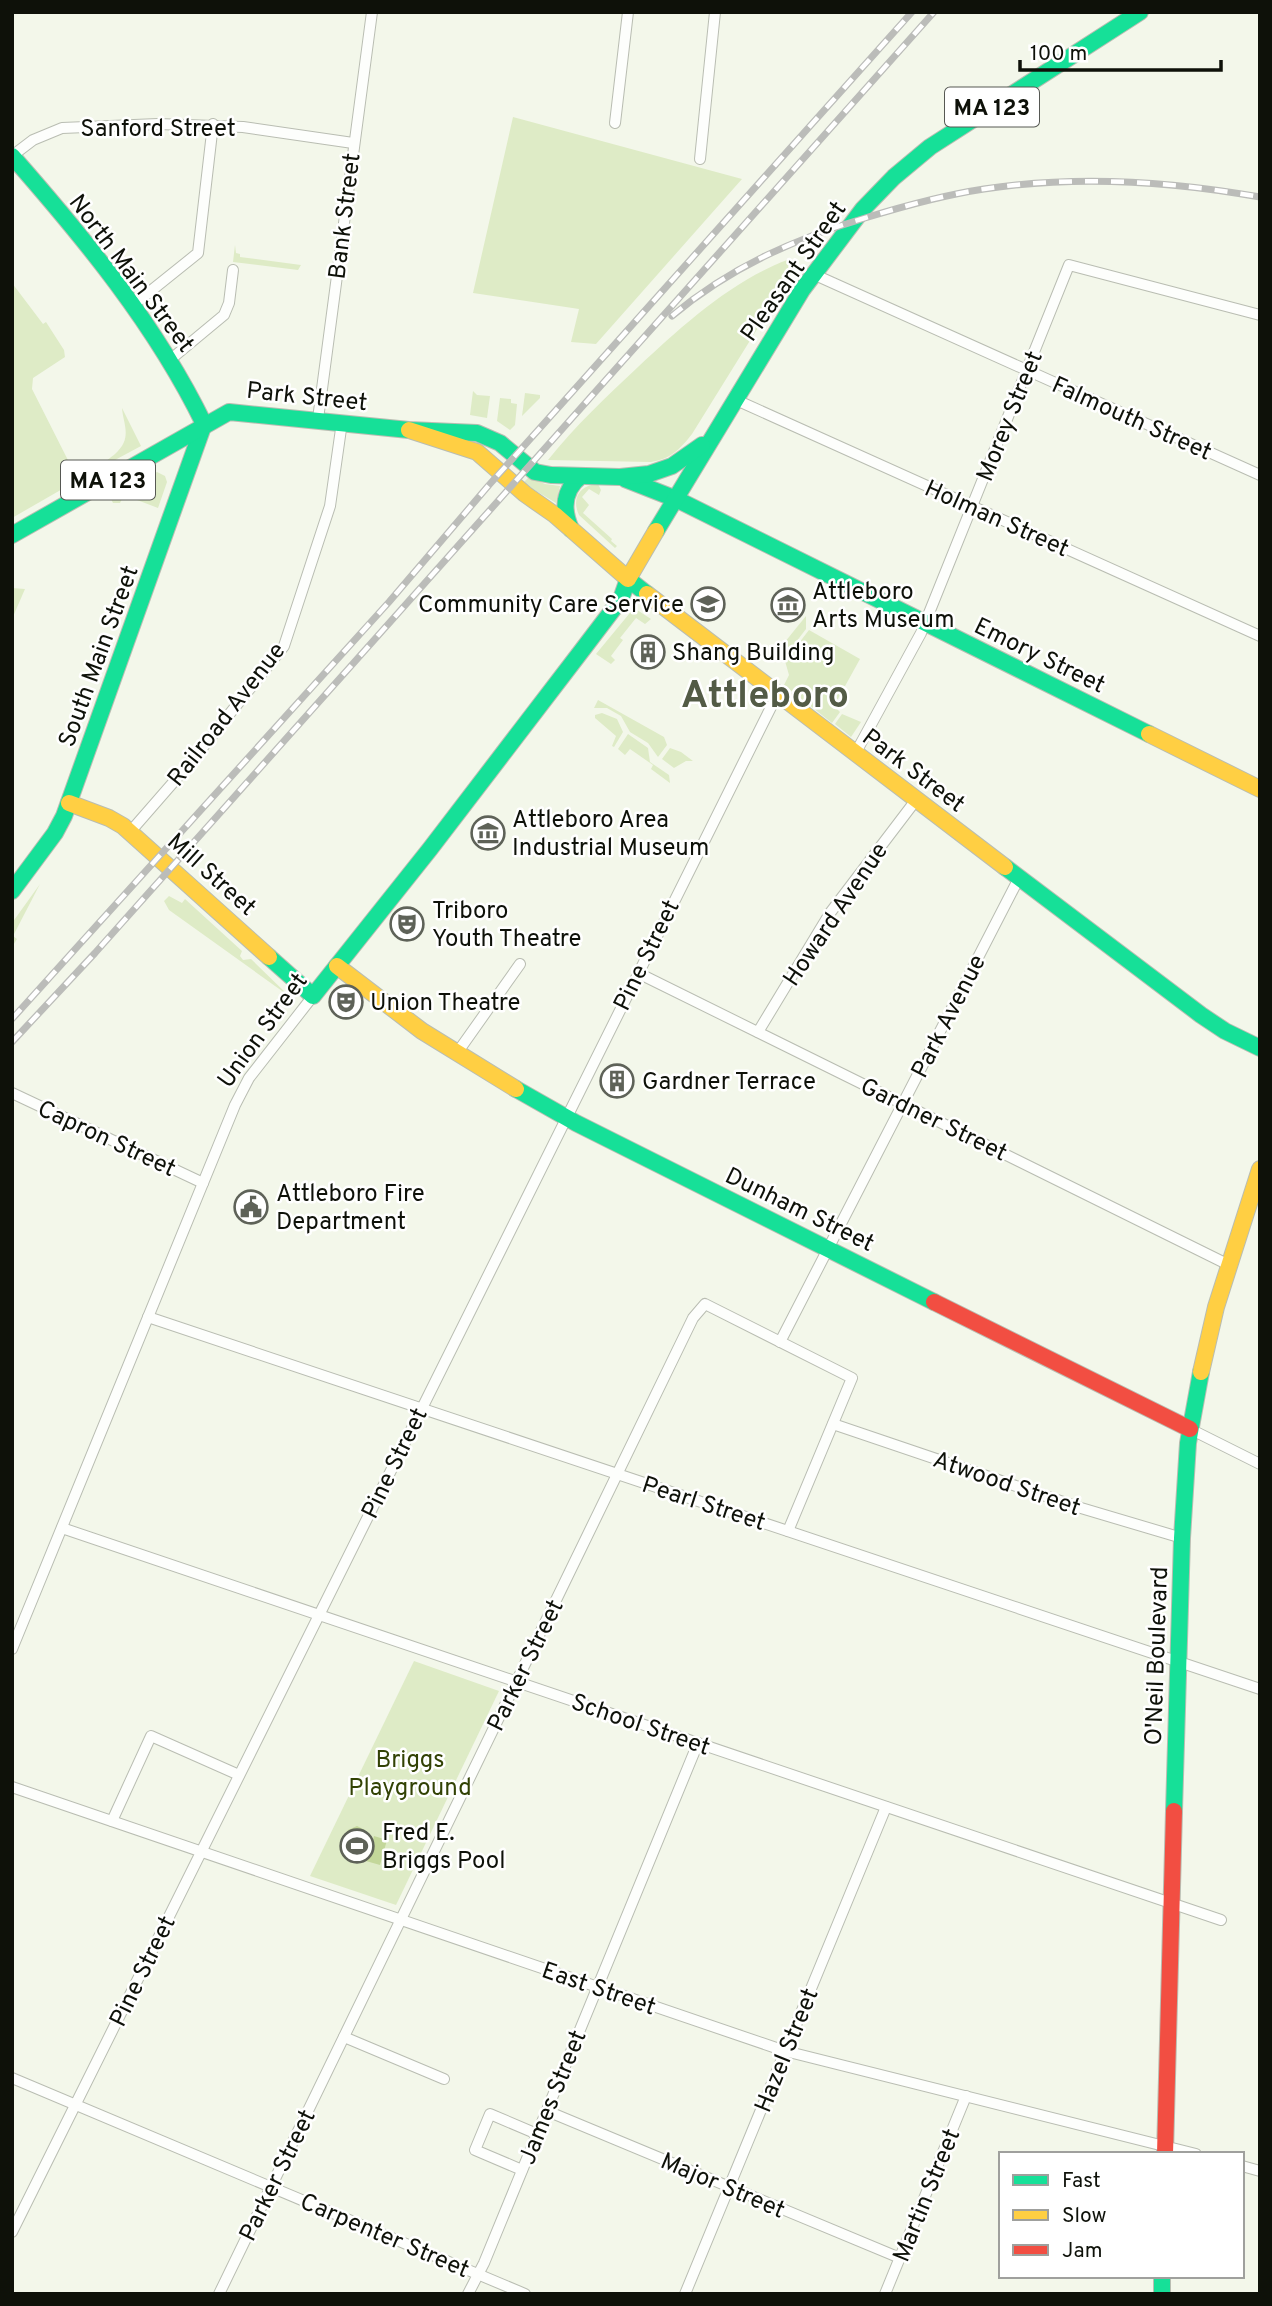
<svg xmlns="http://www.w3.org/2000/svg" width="1272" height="2306" viewBox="0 0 1272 2306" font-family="Overpass,sans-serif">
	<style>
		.green { fill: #deebc6 }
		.water { fill: #c3d79a }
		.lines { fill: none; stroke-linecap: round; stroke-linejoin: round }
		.street-casing { stroke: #b9bdb2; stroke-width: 12 }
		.fast-casing { stroke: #b9bdb2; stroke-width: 18 }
		.slow-casing { stroke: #b9bdb2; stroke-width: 18 }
		.jam-casing { stroke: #b9bdb2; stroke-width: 18 }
		.street { stroke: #fdfefc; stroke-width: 10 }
		.fast { stroke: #16e098; stroke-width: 16 }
		.slow { stroke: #ffcf43; stroke-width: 16 }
		.jam { stroke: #f24e42; stroke-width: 16 }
		.rail-casing { stroke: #bbbcb9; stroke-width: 7 }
		.rail { stroke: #fff; stroke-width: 4.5; stroke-dasharray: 13; stroke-linecap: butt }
		.labels { text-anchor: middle; stroke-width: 5; stroke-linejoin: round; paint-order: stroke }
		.shield { fill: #fff; stroke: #565853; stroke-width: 2 }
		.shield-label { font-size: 23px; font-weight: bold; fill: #0e1109 }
		.street-label { font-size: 24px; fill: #0e1109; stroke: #fff }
		.poi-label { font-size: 24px; fill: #0e1109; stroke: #fff; text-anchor: start }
		.park-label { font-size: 24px; fill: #324204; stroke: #fff }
		.town-label { font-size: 38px; font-weight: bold; fill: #535b46; stroke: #fff }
	</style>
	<rect width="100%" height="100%" fill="#f3f7ea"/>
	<g class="green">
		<polygon points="513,117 742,179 596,344 571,342 579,309 473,293"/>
		<polygon points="235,245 236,253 240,254 240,257 301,265 298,270 233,262"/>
		<path d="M787,260L790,267L797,265L692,434C680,449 671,459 651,462L548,460C575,426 607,396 638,367C682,326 730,282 787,260Z"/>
		<polygon points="12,283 43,324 46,322 64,350 65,357 33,378 32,389 78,480 12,518"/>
		<polygon points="473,391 477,395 490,396 487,418 470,415"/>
		<polygon points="525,393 540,395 540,398 522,416"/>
		<polygon points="500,398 511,399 511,403 517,404 515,425 510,430 497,421"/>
		<path d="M122,408L141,446L102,467C106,459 113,457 118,451C132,437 123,423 122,408Z"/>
		<polygon points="157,472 165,476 167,482 158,508 124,495 120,503 113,503 110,497"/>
		<polygon points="529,477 545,484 560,486 556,503 523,483"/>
		<path d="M598,484L601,490L599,495L589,489L582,497L589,505L583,513L612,539L611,541L617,546L615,548L579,515C571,498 580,485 598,484Z"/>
		<polygon points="12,588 25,589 12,619"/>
		<polygon points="634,608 651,619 645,624 636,618 620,638 623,640 611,656 615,660 611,664 596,654"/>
		<polygon points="806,616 806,629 783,659 776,653"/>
		<polygon points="809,630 860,659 834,706 840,712 832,723 784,685 789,675 785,661"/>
		<polygon points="598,700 664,737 667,745 658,757 648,743 630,732 621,716 607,708 594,708"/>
		<polygon points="602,713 617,719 623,732 614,747 612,746 616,736 595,718 595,715"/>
		<polygon points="842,714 861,722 851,737 835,724"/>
		<polygon points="628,734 648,748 650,762 669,775 670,783 651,769 653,765 630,749 625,755 618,749"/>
		<polygon points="670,748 681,752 693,761 686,761 674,768 662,759"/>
		<polygon points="40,884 13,936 17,939 12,947 12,923"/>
		<polygon points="169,896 182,903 185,899 242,951 240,956 243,960 251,959 289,996 169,910 164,901"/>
		<polygon points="414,1661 499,1691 396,1905 310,1876"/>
	</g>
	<path class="water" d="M357,1826L365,1830L369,1839L373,1840L374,1836L387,1840L380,1865L366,1861L370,1847L366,1845C353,1856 339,1844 348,1830Z"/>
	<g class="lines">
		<defs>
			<g id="street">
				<polyline points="615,123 628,12"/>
				<polyline points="12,156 33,140 62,128 158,124 243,127 353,143"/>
				<polyline points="700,159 715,12"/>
				<polyline points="813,274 1260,475"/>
				<polyline points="132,306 198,253 213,124"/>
				<polyline points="171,359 224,315 229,303 233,270"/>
				<polyline points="734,399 1260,636"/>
				<polyline points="318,419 372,12"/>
				<polyline points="855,754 921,633 1069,265 1260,315"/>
				<polyline points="130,832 191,762 284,646 330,506 342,422"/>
				<polyline points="638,973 1229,1265"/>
				<polyline points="758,1032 830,913 916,800"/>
				<polyline points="457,1053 520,964"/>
				<polyline points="12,1093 203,1183"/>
				<polyline points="148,1317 1260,1689"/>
				<polyline points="780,1342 1019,878"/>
				<polyline points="833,1424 1081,1508 1182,1538"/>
				<polyline points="1190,1429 1260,1464"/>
				<polyline points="62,1528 1221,1920"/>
				<polyline points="12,1649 235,1105 249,1078 313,996"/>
				<polyline points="12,1787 785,2051 1196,2154"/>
				<polyline points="112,1821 151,1736 239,1775"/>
				<polyline points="344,2037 444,2079"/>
				<polyline points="12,2078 525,2294"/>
				<polyline points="547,2111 900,2258"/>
				<polyline points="1242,2166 1260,2171"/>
				<polyline points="522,2170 475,2150 490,2114 537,2134"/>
				<polyline points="12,2232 777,695"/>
				<polyline points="219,2294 693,1318 705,1304 852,1378 788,1531"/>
				<polyline points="468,2294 484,2263 698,1743"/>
				<polyline points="685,2294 886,1807"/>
				<polyline points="885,2294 966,2096"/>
			</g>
			<g id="fast">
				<path d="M12,156C84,238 156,325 204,424L64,816L55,833L12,891"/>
				<polyline points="625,479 676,499 1149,734"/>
				<path d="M571,529C562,509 563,490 581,476"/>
				<polyline points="656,531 802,290 863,209 894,177 930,147 1140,12"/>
				<polyline points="12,535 229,412 409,430 477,433 500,443 535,472 551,475 620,477 649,474 672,466 702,445"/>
				<polyline points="1005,867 1201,1015 1225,1031 1260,1048"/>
				<polyline points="269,957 313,996 430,849 583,649 621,599 628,579 647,594"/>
				<polyline points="516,1089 576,1123 934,1302"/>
				<polyline points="1174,1811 1182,1538 1188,1443 1201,1372"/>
				<polyline points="1162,2276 1162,2294"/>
			</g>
			<g id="slow">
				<polyline points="409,430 477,452 525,494 555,515 628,579 656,531"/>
				<polyline points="647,594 1005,867"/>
				<polyline points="1149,734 1260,789"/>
				<polyline points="69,803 109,818 123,826 269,957"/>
				<polyline points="337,966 422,1031 516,1089"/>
				<polyline points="1201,1372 1216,1307 1260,1169"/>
			</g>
			<g id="jam">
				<polyline points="934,1302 1190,1429"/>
				<polyline points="1165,2154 1174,1811"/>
			</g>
		</defs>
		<use href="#street" class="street-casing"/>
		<use href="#fast" class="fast-casing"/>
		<use href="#slow" class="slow-casing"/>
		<use href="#jam" class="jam-casing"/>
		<use href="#street" class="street"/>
		<use href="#fast" class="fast"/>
		<use href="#slow" class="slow"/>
		<use href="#jam" class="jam"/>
		<defs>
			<g id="rail">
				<path d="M672,316C729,268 794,239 865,218C904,206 944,195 984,189C1075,175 1170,181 1260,197"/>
				<polyline points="12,1019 389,602 489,485 912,12"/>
				<polyline points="12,1042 95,953 934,12"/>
			</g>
		</defs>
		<use href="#rail" class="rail-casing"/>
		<use href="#rail" class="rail"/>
	</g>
	<defs>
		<symbol id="school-ring" viewBox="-11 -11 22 22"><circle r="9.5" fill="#fff" stroke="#5e6258" stroke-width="1.5"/><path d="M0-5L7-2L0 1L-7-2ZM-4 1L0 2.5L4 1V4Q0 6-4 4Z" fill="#5e6258"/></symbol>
		<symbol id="museum-ring" viewBox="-11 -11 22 22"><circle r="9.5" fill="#fff" stroke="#5e6258" stroke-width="1.5"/><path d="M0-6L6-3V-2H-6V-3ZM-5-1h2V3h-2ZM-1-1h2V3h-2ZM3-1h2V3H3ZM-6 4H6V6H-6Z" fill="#5e6258"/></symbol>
		<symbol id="building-ring" viewBox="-11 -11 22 22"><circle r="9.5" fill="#fff" stroke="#5e6258" stroke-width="1.5"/><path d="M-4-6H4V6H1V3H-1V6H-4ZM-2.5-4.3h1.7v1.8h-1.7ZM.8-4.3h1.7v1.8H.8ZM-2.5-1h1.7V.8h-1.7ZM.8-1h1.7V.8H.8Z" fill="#5e6258"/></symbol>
		<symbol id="theatre-ring" viewBox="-11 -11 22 22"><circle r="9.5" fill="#fff" stroke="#5e6258" stroke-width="1.5"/><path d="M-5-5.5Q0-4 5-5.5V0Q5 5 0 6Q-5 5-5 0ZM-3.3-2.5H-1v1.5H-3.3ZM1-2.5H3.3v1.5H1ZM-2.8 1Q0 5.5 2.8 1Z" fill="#5e6258"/></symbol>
		<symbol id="civic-ring" viewBox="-11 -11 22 22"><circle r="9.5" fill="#fff" stroke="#5e6258" stroke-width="1.5"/><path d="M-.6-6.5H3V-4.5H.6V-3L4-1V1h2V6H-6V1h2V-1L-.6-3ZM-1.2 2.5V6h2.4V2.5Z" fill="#5e6258"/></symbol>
		<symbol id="stadium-ring" viewBox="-11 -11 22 22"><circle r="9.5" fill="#fff" stroke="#5e6258" stroke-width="1.5"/><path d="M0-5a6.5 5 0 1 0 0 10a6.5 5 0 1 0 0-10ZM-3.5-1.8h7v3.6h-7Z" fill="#5e6258"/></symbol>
	</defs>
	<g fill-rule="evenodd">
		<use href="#school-ring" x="689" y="585" width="38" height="38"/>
		<use href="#museum-ring" x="769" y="586" width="38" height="38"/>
		<use href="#building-ring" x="629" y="633" width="38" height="38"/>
		<use href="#museum-ring" x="469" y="814" width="38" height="38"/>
		<use href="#theatre-ring" x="388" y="905" width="38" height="38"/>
		<use href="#theatre-ring" x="327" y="983" width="38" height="38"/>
		<use href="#building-ring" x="598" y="1062" width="38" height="38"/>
		<use href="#civic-ring" x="232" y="1188" width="38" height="38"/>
		<use href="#stadium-ring" x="338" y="1827" width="38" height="38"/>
	</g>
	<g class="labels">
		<g class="shield">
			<rect x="945" y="87.5" width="94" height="39" rx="5"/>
			<rect x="61" y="460.5" width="94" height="39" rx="5"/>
		</g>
		<g class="shield-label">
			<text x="992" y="115">MA 123</text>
			<text x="108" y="488">MA 123</text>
		</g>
		<g class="street-label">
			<text x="158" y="136">Sanford Street</text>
			<text transform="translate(344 216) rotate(-83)" y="8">Bank Street</text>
			<text transform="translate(793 271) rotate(-55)" y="8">Pleasant Street</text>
			<text transform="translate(132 273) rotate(53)" y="8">North Main Street</text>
			<text transform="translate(307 396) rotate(6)" y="8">Park Street</text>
			<text transform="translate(1009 416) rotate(-68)" y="8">Morey Street</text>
			<text transform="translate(1132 418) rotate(24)" y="8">Falmouth Street</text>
			<text transform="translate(997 518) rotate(24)" y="8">Holman Street</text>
			<text transform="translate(1040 655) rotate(26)" y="8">Emory Street</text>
			<text transform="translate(98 656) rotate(-70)" y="8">South Main Street</text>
			<text transform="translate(226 714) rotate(-52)" y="8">Railroad Avenue</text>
			<text transform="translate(914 770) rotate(37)" y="8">Park Street</text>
			<text transform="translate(212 874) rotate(42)" y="8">Mill Street</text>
			<text transform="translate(835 914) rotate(-56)" y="8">Howard Avenue</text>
			<text transform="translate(646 955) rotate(-64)" y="8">Pine Street</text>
			<text transform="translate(948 1016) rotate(-63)" y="8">Park Avenue</text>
			<text transform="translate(262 1030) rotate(-54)" y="8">Union Street</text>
			<text transform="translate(934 1119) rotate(26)" y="8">Gardner Street</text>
			<text transform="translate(107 1138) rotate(25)" y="8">Capron Street</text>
			<text transform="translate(800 1209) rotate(26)" y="8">Dunham Street</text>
			<text transform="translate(394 1463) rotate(-64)" y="8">Pine Street</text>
			<text transform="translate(1007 1483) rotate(19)" y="8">Atwood Street</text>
			<text transform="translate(704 1503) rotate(18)" y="8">Pearl Street</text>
			<text transform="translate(1156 1656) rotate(-88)" y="8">O'Neil Boulevard</text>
			<text transform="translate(525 1665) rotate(-64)" y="8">Parker Street</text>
			<text transform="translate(641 1724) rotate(19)" y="8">School Street</text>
			<text transform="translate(142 1971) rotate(-64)" y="8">Pine Street</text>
			<text transform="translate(599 1988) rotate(19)" y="8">East Street</text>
			<text transform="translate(786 2050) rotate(-68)" y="8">Hazel Street</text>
			<text transform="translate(552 2097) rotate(-68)" y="8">James Street</text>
			<text transform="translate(277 2175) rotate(-64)" y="8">Parker Street</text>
			<text transform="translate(723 2185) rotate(23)" y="8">Major Street</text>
			<text transform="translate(926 2195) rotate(-68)" y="8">Martin Street</text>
			<text transform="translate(385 2235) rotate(23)" y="8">Carpenter Street</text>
		</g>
		<g class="poi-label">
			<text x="812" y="599">Attleboro<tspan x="812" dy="28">Arts Museum</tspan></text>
			<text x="684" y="612" text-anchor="end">Community Care Service</text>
			<text x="672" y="660">Shang Building</text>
			<text x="512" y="827">Attleboro Area<tspan x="512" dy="28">Industrial Museum</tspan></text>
			<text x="432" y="918">Triboro<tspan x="432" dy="28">Youth Theatre</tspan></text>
			<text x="370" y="1010">Union Theatre</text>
			<text x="642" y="1089">Gardner Terrace</text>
			<text x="276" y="1201">Attleboro Fire<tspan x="276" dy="28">Department</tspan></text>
			<text x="382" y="1840">Fred E.<tspan x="382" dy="28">Briggs Pool</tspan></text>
		</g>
		<g class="park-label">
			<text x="410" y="1767">Briggs<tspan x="410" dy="28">Playground</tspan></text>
		</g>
		<g class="town-label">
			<text x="765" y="707">Attleboro</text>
		</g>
	</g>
	<rect width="1272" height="2306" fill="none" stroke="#0e1109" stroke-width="28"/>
	<rect x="999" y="2152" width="245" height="126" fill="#ffffff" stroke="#9fa09d" stroke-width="2"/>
	<rect x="1013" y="2175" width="35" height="10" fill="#16e098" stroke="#9fa09d" stroke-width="2"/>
	<text x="1062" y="2187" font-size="21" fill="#0e1109">Fast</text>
	<rect x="1013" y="2210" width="35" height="10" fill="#ffcf43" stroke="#9fa09d" stroke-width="2"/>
	<text x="1062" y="2222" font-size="21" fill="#0e1109">Slow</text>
	<rect x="1013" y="2245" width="35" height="10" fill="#f24e42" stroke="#9fa09d" stroke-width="2"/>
	<text x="1062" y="2257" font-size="21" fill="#0e1109">Jam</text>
	<path d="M1020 60v10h201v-10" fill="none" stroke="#0e1109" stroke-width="3.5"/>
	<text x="1030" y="60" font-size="21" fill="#0e1109" stroke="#ffffff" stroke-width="5" paint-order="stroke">100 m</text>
</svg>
